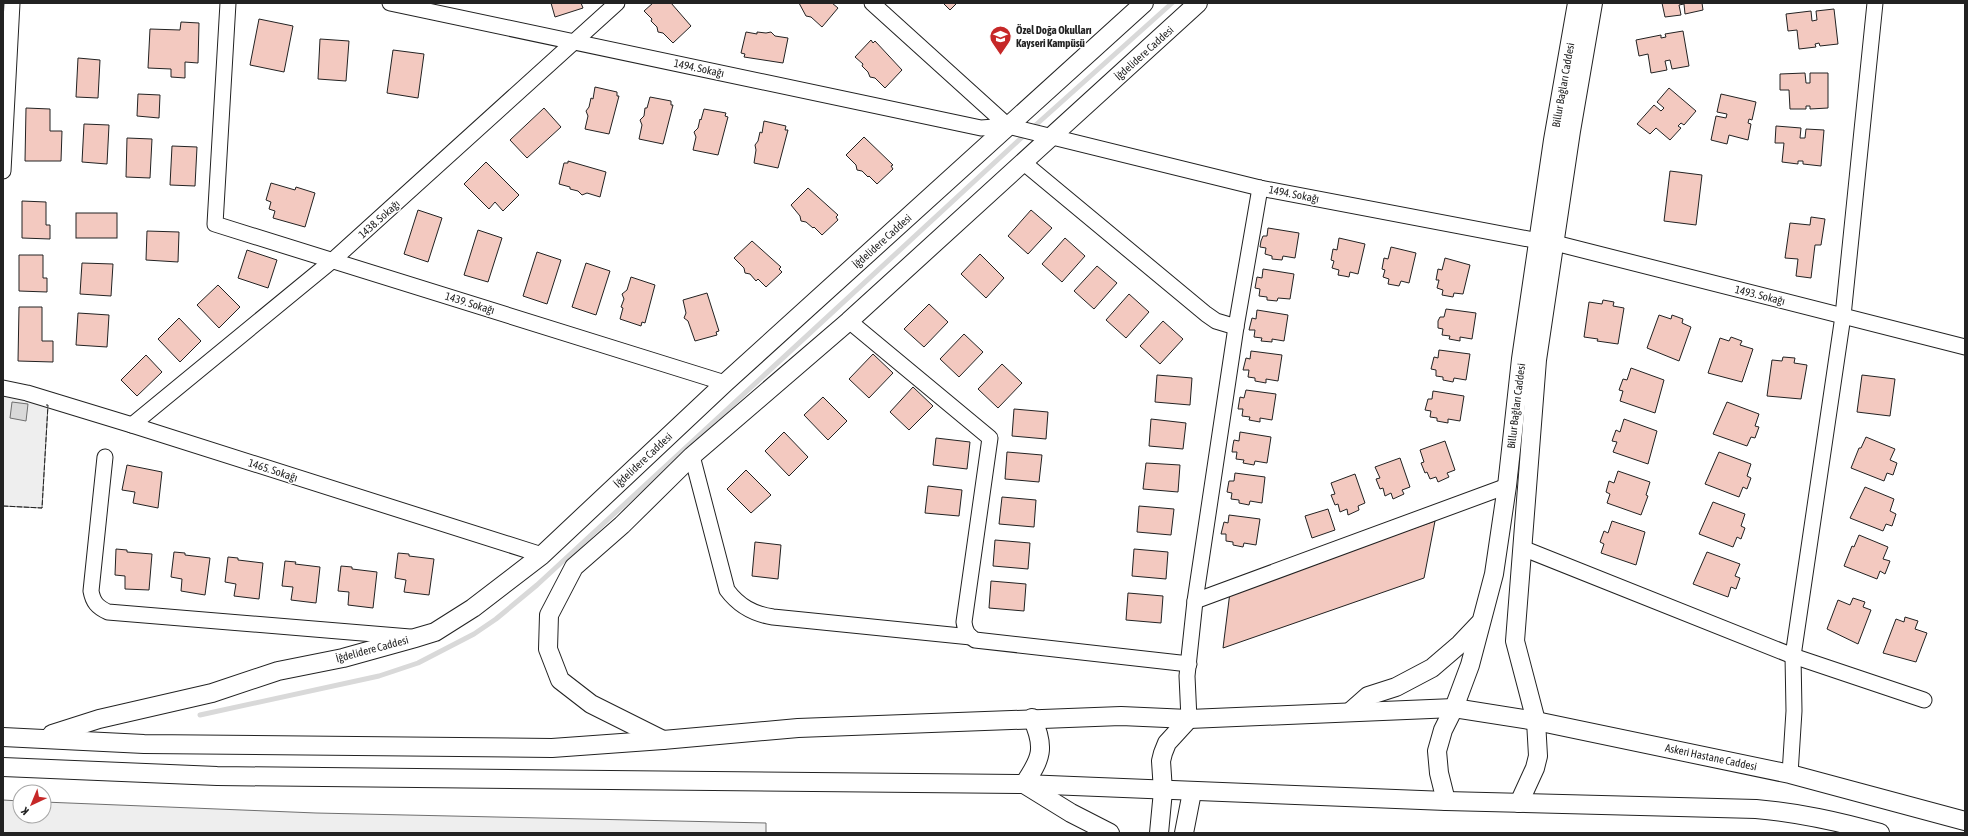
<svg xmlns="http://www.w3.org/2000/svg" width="1968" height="836" viewBox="0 0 1968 836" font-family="'Asap Condensed',sans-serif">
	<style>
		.green { fill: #eee; stroke: #6f6f6f }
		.water { fill: #d9d9d9; stroke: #6f6f6f }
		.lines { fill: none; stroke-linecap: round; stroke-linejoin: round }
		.stream { stroke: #d9d9d9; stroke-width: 5 }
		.building { fill: #f3c9c0; stroke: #222 }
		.minor-casing { stroke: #222; stroke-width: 17 }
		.tertiary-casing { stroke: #222; stroke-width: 20 }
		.minor { stroke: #fff; stroke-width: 15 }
		.tertiary { stroke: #fff; stroke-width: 18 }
		.fence { stroke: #222; stroke-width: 1; stroke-dasharray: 5 2; stroke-linecap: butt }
		.labels { text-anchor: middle; stroke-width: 3; stroke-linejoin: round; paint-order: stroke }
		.poi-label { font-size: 11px; font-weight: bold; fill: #222; stroke: #fff; text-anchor: start }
		.street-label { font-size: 11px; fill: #222; stroke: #fff }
	</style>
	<rect width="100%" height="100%" fill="#fff"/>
	<g class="green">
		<polygon points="3,395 48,405 42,508 3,506"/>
		<polygon points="3,800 20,801 20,816 44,816 44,802 316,813 766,823 766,833 3,833"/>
	</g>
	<polygon class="water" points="12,402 28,404 26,421 10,418"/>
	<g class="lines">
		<polyline class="stream" points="200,715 379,676 418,663 474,634 496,619 537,585 1019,140 1172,3"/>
	</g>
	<g class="building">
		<polygon points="551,3 581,3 583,8 555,17"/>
		<polygon points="653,3 671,3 691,26 673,43 663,33 658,32 657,27 651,21 652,19 644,11"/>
		<polygon points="799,3 832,3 838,8 822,27 811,17 806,16"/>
		<polygon points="943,3 957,3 950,10"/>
		<polygon points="1662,3 1702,3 1703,10 1685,14 1684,4 1679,5 1681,15 1665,17"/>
		<polygon points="1834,9 1838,44 1820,46 1819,43 1815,44 1816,47 1799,49 1797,30 1788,31 1786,14 1811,11 1812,21 1817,20 1816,11"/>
		<polygon points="259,19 293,26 284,72 250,65"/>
		<polygon points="181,22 199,23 198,63 185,62 185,78 171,77 171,69 148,68 150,29 180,30"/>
		<polygon points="1683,31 1689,66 1672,69 1670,60 1665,61 1667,70 1651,73 1648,54 1639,56 1636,40 1661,35 1661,38 1666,37 1665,34"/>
		<polygon points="746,32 757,34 757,32 766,33 771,32 775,36 788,38 783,63 744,57 745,54 741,53"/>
		<polygon points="320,39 349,41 346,81 318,79"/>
		<polygon points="871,40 873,43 875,41 902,70 885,88 875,78 870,77 868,72 862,66 863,64 855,57"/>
		<polygon points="393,50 424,54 418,98 387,93"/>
		<polygon points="78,58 100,60 98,98 76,97"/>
		<polygon points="1805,73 1806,83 1810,83 1810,73 1828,73 1828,108 1810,109 1810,106 1806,106 1806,109 1790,109 1789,90 1780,90 1780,74"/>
		<polygon points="595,87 617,92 617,96 619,96 609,134 585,129 588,116 586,111 589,107 591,98 593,99"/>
		<polygon points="1669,88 1696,111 1684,125 1681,123 1678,126 1681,128 1670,140 1656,128 1650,134 1637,124 1654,105 1661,111 1664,108 1657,102"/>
		<polygon points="138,94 160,95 159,118 137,116"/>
		<polygon points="1721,94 1756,102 1752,120 1749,119 1748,123 1751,124 1748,140 1729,135 1727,144 1711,140 1716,116 1726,118 1727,114 1717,112"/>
		<polygon points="650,97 671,101 671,105 673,105 663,144 639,139 642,125 640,120 644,116 645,108 647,108"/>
		<polygon points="26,108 50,109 50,131 62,131 61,161 25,161"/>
		<polygon points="544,108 561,127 527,158 510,140"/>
		<polygon points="704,109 726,113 725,116 728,117 718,155 693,150 696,137 694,132 698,128 700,119 701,120"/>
		<polygon points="764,121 786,126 785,130 788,130 778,168 754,163 756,150 755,145 758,141 760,132 762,133"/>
		<polygon points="84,124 109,125 107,164 82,162"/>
		<polygon points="1776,126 1801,128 1800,138 1805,138 1806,129 1824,130 1821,166 1803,164 1803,161 1798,161 1798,164 1782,162 1784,143 1775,143"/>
		<polygon points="864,137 893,165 891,166 893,169 877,184 869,176 868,177 862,171 857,170 856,165 846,155"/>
		<polygon points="127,138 152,139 150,178 126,177"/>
		<polygon points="172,146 197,147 195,186 170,185"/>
		<polygon points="568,161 606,172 600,197 587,193 582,195 578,191 570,189 570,187 559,184 564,163 568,163"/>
		<polygon points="486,162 519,195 503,211 495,202 489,209 464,184"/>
		<polygon points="1670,171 1702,175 1696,225 1664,221"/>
		<polygon points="271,183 295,190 296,187 315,193 305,227 273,218 275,211 269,209 271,202 266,200"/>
		<polygon points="808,188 838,215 836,217 838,220 822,235 814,227 813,228 806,222 801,221 800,216 791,205"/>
		<polygon points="22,201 46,202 46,225 50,225 50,239 22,238"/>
		<polygon points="418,210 442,218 428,262 404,254"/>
		<polygon points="1031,210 1052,228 1028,254 1008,236"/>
		<rect x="76" y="213" width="41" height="25"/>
		<polygon points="1811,217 1825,219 1821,245 1815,245 1811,278 1796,276 1798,259 1785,258 1790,223 1810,225"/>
		<polygon points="1268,228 1299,233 1295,258 1283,256 1282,260 1272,259 1272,256 1265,254 1266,248 1260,247 1261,241 1263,236 1267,236"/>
		<polygon points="478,230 502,238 488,282 464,275"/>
		<polygon points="147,231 179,232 178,262 146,260"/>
		<polygon points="1065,238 1085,256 1062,282 1042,264"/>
		<polygon points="1339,238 1365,244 1358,274 1350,272 1349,277 1344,276 1338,275 1339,270 1332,268 1334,261 1331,260 1333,249 1337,250"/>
		<polygon points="752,241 781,267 779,269 782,272 766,287 758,279 756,281 750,274 745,273 744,268 734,258"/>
		<polygon points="1391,247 1416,253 1409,283 1401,281 1399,286 1388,284 1389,279 1383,277 1385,270 1382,269 1384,258 1388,259"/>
		<polygon points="247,250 277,260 268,288 238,278"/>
		<polygon points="537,252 561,260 547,304 523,296"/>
		<polygon points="980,254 1004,278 986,298 961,274"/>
		<polygon points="19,255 43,255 43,278 47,278 47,292 19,291"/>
		<polygon points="1445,258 1470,265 1463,294 1454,293 1453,297 1442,295 1443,290 1437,288 1439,280 1436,280 1438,269 1442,270"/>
		<polygon points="82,263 113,264 111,296 80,294"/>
		<polygon points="586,263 610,271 596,315 572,307"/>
		<polygon points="1097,266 1117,283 1094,309 1074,291"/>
		<polygon points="1263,269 1294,274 1290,299 1278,298 1277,301 1267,300 1267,297 1259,296 1260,289 1255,288 1257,277 1262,278"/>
		<polygon points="631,277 655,285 645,323 642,322 641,326 620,319 623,308 621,307 624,299 622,294 627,290"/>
		<polygon points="218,285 240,307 219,328 197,305"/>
		<polygon points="707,293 719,331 716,332 717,335 695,341 688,321 684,318 686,313 683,300"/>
		<polygon points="1129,294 1149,312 1126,338 1106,320"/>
		<polygon points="1603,300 1614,302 1613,306 1624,308 1618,344 1597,341 1598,339 1584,337 1589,302 1602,304"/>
		<polygon points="929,304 948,322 924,347 904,329"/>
		<polygon points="19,307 42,307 42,341 53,341 53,362 18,361"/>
		<polygon points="1446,309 1476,313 1472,339 1460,337 1460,341 1449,339 1450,336 1442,335 1443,329 1438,328 1438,321 1440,317 1444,317"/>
		<polygon points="1257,310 1288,315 1284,341 1272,339 1272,342 1261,341 1262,338 1254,337 1255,330 1249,330 1252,318 1256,319"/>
		<polygon points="78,313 109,315 107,347 76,345"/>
		<polygon points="1659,315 1671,319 1672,315 1683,319 1682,323 1691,327 1679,361 1647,348"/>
		<polygon points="179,318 201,341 180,362 158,339"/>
		<polygon points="1163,321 1183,339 1160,364 1140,346"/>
		<polygon points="964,334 983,352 959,377 940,359"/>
		<polygon points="1731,337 1742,341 1740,345 1753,349 1742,382 1708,373 1720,338 1729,341"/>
		<polygon points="1439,350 1470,354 1466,380 1454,378 1453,382 1443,380 1443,377 1436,376 1436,370 1431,369 1434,357 1438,358"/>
		<polygon points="1251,351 1282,355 1278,381 1266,379 1266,383 1255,381 1255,378 1248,377 1249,370 1243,370 1246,358 1250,359"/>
		<polygon points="873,354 893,373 869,398 849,379"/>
		<polygon points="146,355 162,372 137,396 121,380"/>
		<polygon points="1783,357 1795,358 1794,363 1807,365 1801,399 1767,396 1772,360 1782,361"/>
		<polygon points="1002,364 1022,383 998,408 978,389"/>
		<polygon points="1631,368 1664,380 1655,413 1620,401 1623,391 1619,390 1623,379 1627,380"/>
		<polygon points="1157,375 1192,378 1190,405 1155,402"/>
		<polygon points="1862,375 1895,379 1890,416 1857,412"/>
		<polygon points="913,387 933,406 909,430 890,412"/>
		<polygon points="1246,390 1276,394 1272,420 1260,418 1260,422 1249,420 1250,417 1242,416 1243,409 1238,409 1240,397 1244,398"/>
		<polygon points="1433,391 1464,396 1460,421 1448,419 1448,423 1437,421 1437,418 1430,417 1431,411 1425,410 1428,399 1432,399"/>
		<polygon points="823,397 847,421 828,440 804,415"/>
		<polygon points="1727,402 1759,414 1755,426 1759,427 1755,438 1751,437 1747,446 1713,434"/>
		<polygon points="1014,409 1048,412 1046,439 1012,436"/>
		<polygon points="1151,419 1186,423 1183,449 1149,446"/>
		<polygon points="1624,419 1657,431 1648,464 1613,452 1617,442 1612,441 1616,430 1620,432"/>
		<polygon points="784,432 808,457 789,476 765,451"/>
		<polygon points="1240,432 1271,437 1267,463 1255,461 1254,465 1243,463 1244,460 1236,459 1237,452 1232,452 1233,445 1234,440 1239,441"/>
		<polygon points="1866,437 1895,449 1890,460 1897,463 1893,475 1887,473 1884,481 1851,468 1859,448 1861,448"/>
		<polygon points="936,438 970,442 967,469 933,465"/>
		<polygon points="1445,441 1455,470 1447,473 1449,477 1438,482 1436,477 1430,479 1427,472 1425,473 1421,463 1424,462 1420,450"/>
		<polygon points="1007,452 1042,455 1039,482 1005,479"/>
		<polygon points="1719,452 1751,464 1747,476 1751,478 1747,489 1743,487 1739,497 1705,484"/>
		<polygon points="1400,458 1410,487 1402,490 1404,494 1393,499 1391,493 1385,496 1383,488 1380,489 1376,479 1380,478 1375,467"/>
		<polygon points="1146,463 1180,465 1178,492 1143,489"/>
		<polygon points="127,465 162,472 158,508 133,503 135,492 122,490"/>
		<polygon points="746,470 771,495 751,513 727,489"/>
		<polygon points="1618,471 1650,482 1646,495 1648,496 1641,515 1607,503 1610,494 1606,492 1609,481 1614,483"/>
		<polygon points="1235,473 1265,477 1262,503 1250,501 1249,505 1239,503 1239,500 1231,499 1232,493 1227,492 1229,481 1234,481"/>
		<polygon points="1355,474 1365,503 1358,506 1359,510 1348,515 1347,509 1340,512 1338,504 1335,505 1331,495 1335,494 1331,483"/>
		<polygon points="928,486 962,490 959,516 925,513"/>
		<polygon points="1865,487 1894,499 1890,511 1896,514 1892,526 1886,524 1883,531 1850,518"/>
		<polygon points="1002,497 1036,500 1034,527 999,524"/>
		<polygon points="1713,502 1745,514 1741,526 1745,528 1741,539 1737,537 1733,547 1699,534"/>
		<polygon points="1139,506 1174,509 1171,535 1137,532"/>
		<polygon points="1328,509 1335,530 1312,538 1305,516"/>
		<polygon points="1229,515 1260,519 1256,545 1244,543 1243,547 1233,545 1233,542 1226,541 1226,534 1221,534 1224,522 1228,523"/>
		<polygon points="1435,521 1424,578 1223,648 1230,592"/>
		<polygon points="1612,521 1645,532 1636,565 1601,553 1604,544 1600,542 1604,531 1608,533"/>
		<polygon points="1859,535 1888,547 1883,559 1890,561 1885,574 1880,571 1877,579 1844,566 1852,546 1854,547"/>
		<polygon points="995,540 1030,543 1028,569 993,566"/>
		<polygon points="755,542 781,545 778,579 752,576"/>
		<polygon points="116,549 127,550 127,552 152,554 149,590 125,589 125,576 115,575"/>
		<polygon points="1134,549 1168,552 1166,579 1132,576"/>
		<polygon points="174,552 185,553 185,555 210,558 205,595 181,591 182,579 171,577"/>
		<polygon points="1707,552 1740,564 1735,576 1740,578 1736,589 1731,587 1728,597 1693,584"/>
		<polygon points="398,553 409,554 409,556 434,559 429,595 404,592 406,580 395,578"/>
		<polygon points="228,557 238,558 238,560 263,563 259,599 234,596 236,584 225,582"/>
		<polygon points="285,561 296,562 295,564 320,567 316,603 291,600 293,587 282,586"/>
		<polygon points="341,566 352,567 352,569 377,572 373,608 348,605 349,592 338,591"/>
		<polygon points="991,581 1026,584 1024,611 989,608"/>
		<polygon points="1128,593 1163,596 1161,623 1126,620"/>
		<polygon points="1853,598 1865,602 1863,607 1871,610 1858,644 1827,629 1838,600 1850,605"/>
		<polygon points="1905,617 1918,621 1915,629 1927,633 1916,662 1883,653 1896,619 1904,622"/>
	</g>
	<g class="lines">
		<defs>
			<g id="minor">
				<polyline points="228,3 215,224 725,383"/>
				<polyline points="390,3 981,128 1008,126"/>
				<polyline points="872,3 1008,126 1260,188 1539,241"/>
				<polyline points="1024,163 1206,314 1216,321 1236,327"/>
				<polyline points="3,171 12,3"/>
				<polyline points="1555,243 1965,347"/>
				<path d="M849,321L990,438L964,622C965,631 968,636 975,640L1189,664"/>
				<polyline points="3,388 27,393 132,425 542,555"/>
				<polyline points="132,425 333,260 617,3"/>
				<path d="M692,456L727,590C739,606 753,614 773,617L971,637"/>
				<path d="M105,457L91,591C93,602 97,607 108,612L410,637"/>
				<polyline points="1522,548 1793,656 1924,700"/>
				<polyline points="1195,601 1507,486"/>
				<polyline points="1189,719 1187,676 1195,601 1236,327 1260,188"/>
				<polyline points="1790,774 1794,711 1793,656 1843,316 1875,3"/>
			</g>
			<g id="tertiary">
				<polyline points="1351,711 1368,696 1396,687 1432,668 1460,644 1479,624"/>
				<path d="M1032,718C1046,748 1041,759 1024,784L1071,813L1110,833"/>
				<polyline points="52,734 99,719 212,693 278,671 343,658 415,638 435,632 473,608 542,555 725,383 1144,3"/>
				<polyline points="3,737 144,744 552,748 663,740 798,728 1121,716 1189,719 1454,708 1536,721 1790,774 1965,821"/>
				<polyline points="663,740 591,704 560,680 548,649 549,615 574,567 622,525 692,456 849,321 1198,3"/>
				<path d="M3,767L217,776L1024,784L1446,801L1756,809C1801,813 1837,821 1880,833"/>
				<polyline points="1446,801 1439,773 1437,751 1443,730 1454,708 1470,665 1494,574 1507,486 1521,359 1553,140 1577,3"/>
				<polyline points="1519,803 1535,768 1538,756 1536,721 1515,641 1537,360 1571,131 1593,3"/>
				<polyline points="1159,833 1163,791 1161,761 1163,753 1167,743 1189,719"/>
				<polyline points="1184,833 1192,792"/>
			</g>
		</defs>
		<use href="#minor" class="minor-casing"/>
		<use href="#tertiary" class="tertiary-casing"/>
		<use href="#minor" class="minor"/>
		<use href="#tertiary" class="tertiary"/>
		<polyline class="fence" points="3,506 42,508 48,405 46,405"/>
	</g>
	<defs>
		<symbol id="school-pin" viewBox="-11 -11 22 30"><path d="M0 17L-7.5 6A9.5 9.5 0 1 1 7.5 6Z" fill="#c62828" stroke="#fff"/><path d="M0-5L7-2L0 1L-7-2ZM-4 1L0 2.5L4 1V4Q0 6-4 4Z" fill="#fff"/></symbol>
	</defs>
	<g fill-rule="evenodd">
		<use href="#school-pin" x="988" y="24" width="25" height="34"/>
	</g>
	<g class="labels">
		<g class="poi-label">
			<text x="1016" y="34">Özel Doğa Okulları<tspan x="1016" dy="13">Kayseri Kampüsü</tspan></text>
		</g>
		<g class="street-label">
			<text transform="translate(1144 53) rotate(-42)" y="4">İğdelidere Caddesi</text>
			<text transform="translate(699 68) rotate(12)" y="4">1494. Sokağı</text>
			<text transform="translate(1563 85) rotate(-80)" y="4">Billur Bağları Caddesi</text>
			<text transform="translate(1294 194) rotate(11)" y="4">1494. Sokağı</text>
			<text transform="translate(379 219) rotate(-42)" y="4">1438. Sokağı</text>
			<text transform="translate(882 241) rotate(-42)" y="4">İğdelidere Caddesi</text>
			<text transform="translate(1760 295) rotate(14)" y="4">1493. Sokağı</text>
			<text transform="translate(470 303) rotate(17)" y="4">1439. Sokağı</text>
			<text transform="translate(1516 406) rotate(-83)" y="4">Billur Bağları Caddesi</text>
			<text transform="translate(643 460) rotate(-43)" y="4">İğdelidere Caddesi</text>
			<text transform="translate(273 470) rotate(18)" y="4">1465. Sokağı</text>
			<text transform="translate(372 649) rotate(-15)" y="4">İğdelidere Caddesi</text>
			<text transform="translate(1711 757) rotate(12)" y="4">Askeri Hastane Caddesi</text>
		</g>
	</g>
	<rect width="1968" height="836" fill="none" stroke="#222222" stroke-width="8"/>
	<g transform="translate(32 804) rotate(224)"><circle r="19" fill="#ffffff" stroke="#a7a7a7"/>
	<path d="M0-3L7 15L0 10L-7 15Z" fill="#c62828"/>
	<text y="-6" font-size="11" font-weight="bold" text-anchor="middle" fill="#222222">K</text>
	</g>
</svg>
